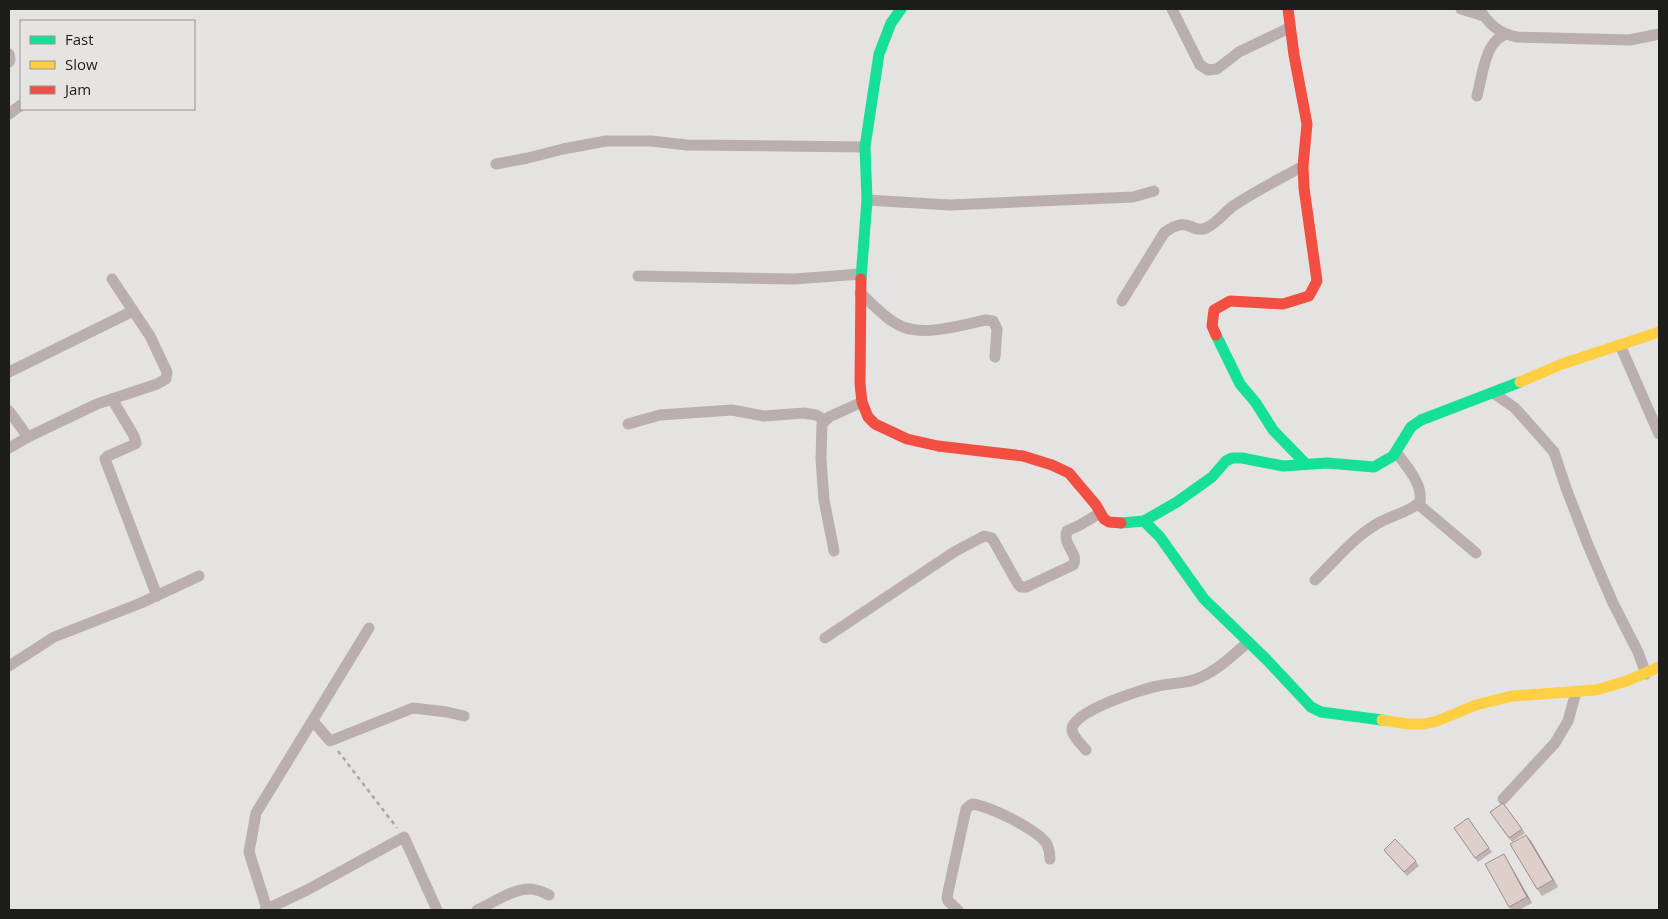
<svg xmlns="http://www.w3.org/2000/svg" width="1668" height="919" viewBox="0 0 1668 919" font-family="'Open Sans',sans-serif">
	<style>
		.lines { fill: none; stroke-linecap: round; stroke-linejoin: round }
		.path { stroke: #ada4a5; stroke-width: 2.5; stroke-dasharray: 4 4; stroke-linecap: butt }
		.street { stroke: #bbaeaf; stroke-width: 11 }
		.fast { stroke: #16e098; stroke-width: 11 }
		.slow { stroke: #ffcf43; stroke-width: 11 }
		.jam { stroke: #f24e42; stroke-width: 11 }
		.wall { fill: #bfb2af }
		.shaded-wall { fill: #9b918e }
		.building { fill: #decfcb; stroke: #9b918e }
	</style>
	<rect width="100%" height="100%" fill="#e4e3e2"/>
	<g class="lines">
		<polyline class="path" points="338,751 397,828"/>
		<g class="street">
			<polyline points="1172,9 1200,65 1208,70 1217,69 1239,52 1289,28"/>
			<polyline points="1461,9 1484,16"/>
			<path d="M1479,9C1490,25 1498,33 1517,37L1630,40L1659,34"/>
			<polyline points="9,54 10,60 9,62"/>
			<path d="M1477,96C1481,81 1485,50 1496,41C1498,38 1503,36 1506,34"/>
			<polyline points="9,114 21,105"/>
			<polyline points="496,164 528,158 563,149 606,141 651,141 687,145 865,147"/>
			<polyline points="867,200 950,205 1133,197 1154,191"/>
			<polyline points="638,276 794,279 861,274"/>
			<path d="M860,293C873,304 886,320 903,327C928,336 960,325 986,320L993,321L997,329L995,357"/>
			<path d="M1122,301L1164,233C1189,214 1190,234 1206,228C1216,224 1225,212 1233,206C1255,191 1280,179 1303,166"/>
			<polyline points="1620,345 1659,434"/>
			<polyline points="9,372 133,311"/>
			<polyline points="1495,394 1515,408 1554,452 1566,488 1588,545 1613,603 1638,652 1646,674"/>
			<polyline points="112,399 134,436 136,443 135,444 108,456 105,459 157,596"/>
			<polyline points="9,411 28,437"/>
			<polyline points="628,424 660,415 732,410 764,416 804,413 816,415 825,420"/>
			<polyline points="9,448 28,437 97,404 157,384 166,379 167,372 150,336 112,279"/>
			<polyline points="1418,504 1476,553"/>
			<polyline points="834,551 824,500 821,459 822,424 829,417 862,402"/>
			<path d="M1315,580C1334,562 1352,539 1375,525C1389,516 1408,513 1420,502C1423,483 1406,466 1396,452"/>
			<path d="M825,638L954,552L984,536L992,538L1018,584L1021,587H1026L1073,565C1080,554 1062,546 1067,531L1080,525L1100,513"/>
			<polyline points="9,666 54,637 141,603 199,576"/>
			<polyline points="313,721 330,741 413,708 447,712 464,716"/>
			<path d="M1086,750C1082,745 1072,736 1072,729C1073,711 1142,689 1158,686C1171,683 1186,684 1199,678C1218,670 1233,655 1248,642"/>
			<polyline points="1503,799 1555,743 1568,721 1576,692"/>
			<polyline points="267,909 249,852 256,813 369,628"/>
			<polyline points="265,910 307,890 404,837 437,910"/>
			<path d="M477,910C493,903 512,889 530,889C537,889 543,892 549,895"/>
			<path d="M958,910L948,901L947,897L966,809L972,804C989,806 1037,829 1047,844C1049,849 1050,854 1050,859"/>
		</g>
		<g class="fast">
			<polyline points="861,279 867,200 865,147 879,54 891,23 901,9"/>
			<polyline points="1216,335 1240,384 1256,403 1273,430 1305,463"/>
			<polyline points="1144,521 1177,502 1212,477 1226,461 1232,458 1242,458 1283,466 1327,463 1374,467 1393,456 1411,427 1421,420 1520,382"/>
			<polyline points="1121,523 1144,521 1160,537 1204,599 1266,659 1311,707 1321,712 1382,720"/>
		</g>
		<g class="slow">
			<polyline points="1520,382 1562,364 1659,332"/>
			<polyline points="1382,720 1408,724 1424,724 1437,721 1476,705 1512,696 1596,690 1627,681 1659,667"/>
		</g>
		<g class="jam">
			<polyline points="861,279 860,384 862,402 868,417 875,424 907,439 938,446 1023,456 1052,465 1069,473 1096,505 1104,519 1109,522 1121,523"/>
			<polyline points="1216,335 1212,326 1214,310 1230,301 1283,304 1309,296 1317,281 1304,188 1303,166 1307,124 1294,55 1288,9"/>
		</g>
	</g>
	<g class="wall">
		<polygon points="1503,803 1525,833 1512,842 1490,812"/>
		<polygon points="1468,818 1492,852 1478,862 1454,828"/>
		<polygon points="1526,835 1558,887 1542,896 1537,889"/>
		<polygon points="1384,850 1416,861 1419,866 1407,876 1387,854"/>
		<polygon points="1504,854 1532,903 1519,910 1511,910 1509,907"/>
	</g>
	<g class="shaded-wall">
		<polygon points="1526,835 1531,841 1558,887 1553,880"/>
		<polygon points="1504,854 1532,903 1527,897"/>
	</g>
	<g class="building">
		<polygon points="1503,803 1522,829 1509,838 1490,812"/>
		<polygon points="1468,818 1489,848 1475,858 1454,828"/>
		<polygon points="1526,835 1553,880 1537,889 1510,844"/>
		<polygon points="1395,839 1416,861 1404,872 1384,850"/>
		<polygon points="1504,854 1527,897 1509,907 1485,864"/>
	</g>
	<rect width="1668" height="919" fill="none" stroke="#1d1d1c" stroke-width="20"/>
	<rect x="20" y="20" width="175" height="90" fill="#e5e4e1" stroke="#959492"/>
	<rect x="30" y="36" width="25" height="8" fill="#16e098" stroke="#959492"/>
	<text x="65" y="45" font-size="15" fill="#1d1d1c">Fast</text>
	<rect x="30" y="61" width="25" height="8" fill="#ffcf43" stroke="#959492"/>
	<text x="65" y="70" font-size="15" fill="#1d1d1c">Slow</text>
	<rect x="30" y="86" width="25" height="8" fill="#f24e42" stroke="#959492"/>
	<text x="65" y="95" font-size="15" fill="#1d1d1c">Jam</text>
</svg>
